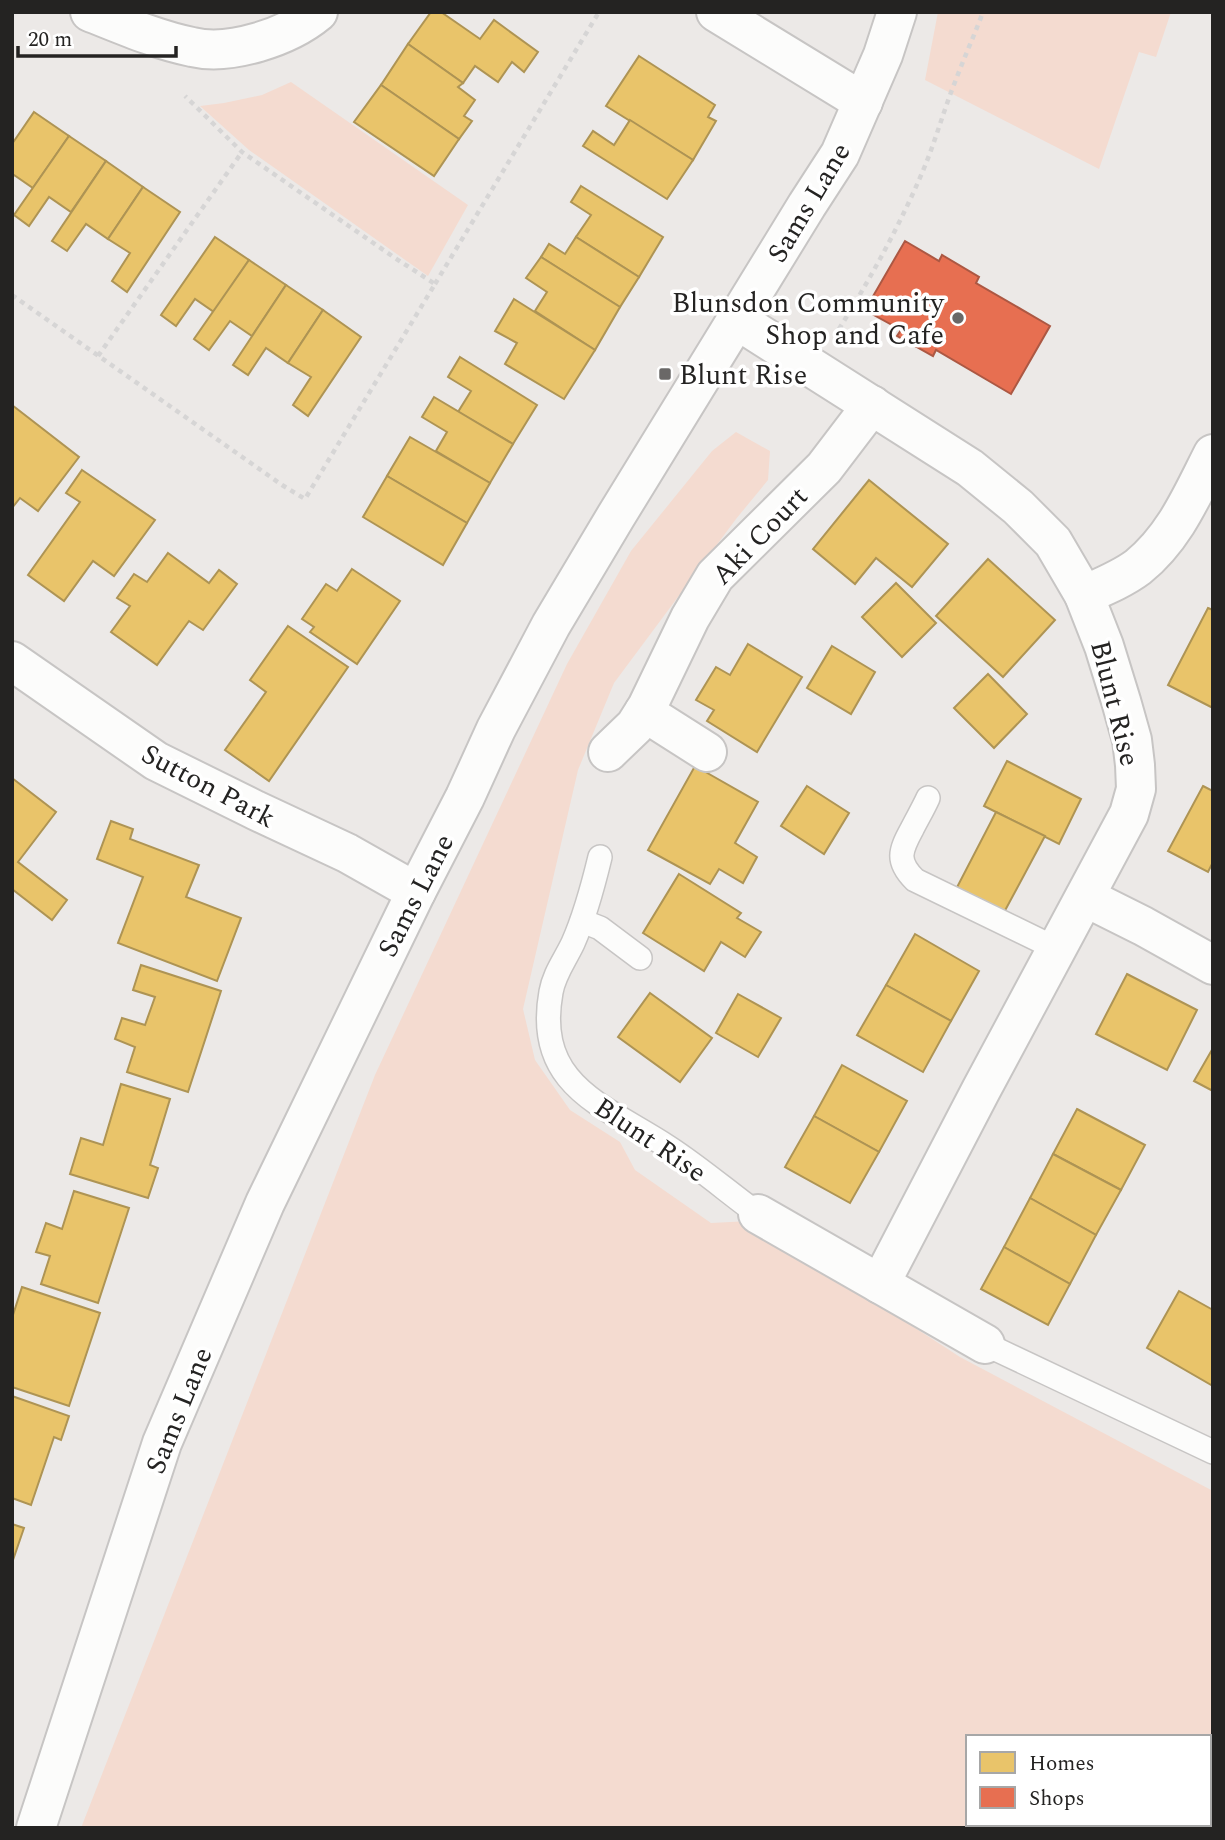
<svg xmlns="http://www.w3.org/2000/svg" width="1225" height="1840" viewBox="0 0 1225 1840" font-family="Spectral,serif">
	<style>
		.green { fill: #f4dbd0; fill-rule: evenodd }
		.homes { fill: #e9c46a; stroke: #ae9454; stroke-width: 2 }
		.shops { fill: #e76f51; stroke: #ac5843; stroke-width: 2 }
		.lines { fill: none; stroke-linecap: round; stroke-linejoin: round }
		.lane-casing { stroke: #c7c5c4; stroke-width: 26 }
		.street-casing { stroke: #c7c5c4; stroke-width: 42 }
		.path { stroke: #d6d5d5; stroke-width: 4.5; stroke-dasharray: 5 5; stroke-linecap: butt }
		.lane { stroke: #fcfcfb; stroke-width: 23 }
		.street { stroke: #fcfcfb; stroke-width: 38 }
		.poi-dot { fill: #6a6867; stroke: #fff; stroke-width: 2.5 }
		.labels { text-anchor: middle; stroke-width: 7; stroke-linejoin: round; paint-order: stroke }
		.street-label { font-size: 28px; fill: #242322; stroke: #fff }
		.poi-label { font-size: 28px; fill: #242322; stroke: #fff; text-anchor: end }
	</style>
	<rect width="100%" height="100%" fill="#ece9e7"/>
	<g class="green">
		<polygon points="938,12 1171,12 1156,57 1139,52 1099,169 925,80"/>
		<polygon points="291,82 468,205 428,276 249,150 200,106 224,103 262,95"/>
		<path d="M736,432L770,451L768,480L736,519L614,683L578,770L523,1009L535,1060L570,1110L620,1142L635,1170L711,1223L750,1221L960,1357L1213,1491V1828H81L375,1075L567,664L631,551L712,451ZM968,1737H1209V1824H968Z"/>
	</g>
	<g class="homes">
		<polygon points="431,12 441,12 480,39 494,20 538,52 524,72 512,62 498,82 475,66 463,83 408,44"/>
		<polygon points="408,44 463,83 458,87 475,100 464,116 472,121 459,139 381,85"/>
		<polygon points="639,56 715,105 708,117 716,121 693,160 606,106"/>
		<polygon points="381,85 459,139 434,176 354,122"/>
		<polygon points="34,112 69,136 33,188 14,175 12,177 12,144"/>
		<polygon points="630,120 693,160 667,199 583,146 593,131 614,145"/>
		<polygon points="69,136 106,161 71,212 49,197 29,226 14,215"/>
		<polygon points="106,161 143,187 108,239 86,224 67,251 52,241"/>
		<polygon points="581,186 663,237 639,277 576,237 591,215 571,202"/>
		<polygon points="143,187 180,212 127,292 112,281 130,253 108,239"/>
		<polygon points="215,237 249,260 214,312 195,299 176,326 161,315"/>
		<polygon points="576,237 639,277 620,307 541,257 549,244 565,254"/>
		<polygon points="541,257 620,307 595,350 535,311 547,292 526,278"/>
		<polygon points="249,260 286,285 252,336 230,321 209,350 194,339"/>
		<polygon points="286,285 323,310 288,363 266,348 248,375 233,365"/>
		<polygon points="514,299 595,350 564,399 505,364 517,343 495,331"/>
		<polygon points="323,310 361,337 308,416 293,405 311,377 288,363"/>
		<polygon points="460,357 537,405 513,444 458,412 471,391 448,377"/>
		<polygon points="434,397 513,444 490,483 436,451 447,432 422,417"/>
		<polygon points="12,405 79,457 38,511 20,498 12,508"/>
		<polygon points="410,437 490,483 467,523 387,476"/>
		<polygon points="82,470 155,520 114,576 93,561 64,601 28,575 80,502 66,493"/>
		<polygon points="387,476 467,523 443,565 363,517"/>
		<polygon points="869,480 948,544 912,587 876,558 855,584 813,549"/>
		<polygon points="168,553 209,583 219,570 237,584 203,630 189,621 157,665 111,632 130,606 117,598 134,574 147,582"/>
		<polygon points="988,559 1055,620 1003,677 936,616"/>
		<polygon points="352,569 400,601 357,664 310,632 314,627 302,619 326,584 337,591"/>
		<polygon points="896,583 936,623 902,657 862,617"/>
		<polygon points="1208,608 1213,610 1213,708 1168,685"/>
		<polygon points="288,626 348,667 269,781 225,750 266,692 250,680"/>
		<polygon points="748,644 802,677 757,752 707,721 714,710 696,700 716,667 730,675"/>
		<polygon points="832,646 875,672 851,714 807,688"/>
		<polygon points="988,674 1027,714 994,748 954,708"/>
		<polygon points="1007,761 1081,799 1059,844 984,806"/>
		<polygon points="695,766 758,802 735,843 757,857 743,883 719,869 710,884 648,850"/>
		<polygon points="12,778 56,812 18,862 67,900 52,920 12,889"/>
		<polygon points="807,786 849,813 824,854 781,826"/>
		<polygon points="1203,786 1213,791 1213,862 1208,872 1168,851"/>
		<polygon points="996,812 1045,836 1001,918 954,893"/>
		<polygon points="111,821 133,829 130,839 199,865 186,897 241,918 217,981 118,943 143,877 97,859"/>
		<polygon points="679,874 741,913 737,918 761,932 745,957 721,942 704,971 643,933"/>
		<polygon points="915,934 979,971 951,1021 886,985"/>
		<polygon points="141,965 221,991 188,1092 127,1072 135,1047 115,1039 122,1018 145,1025 155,997 133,990"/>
		<polygon points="1127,974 1197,1010 1167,1070 1096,1034"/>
		<polygon points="886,985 951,1021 923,1072 857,1035"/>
		<polygon points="650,993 712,1038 680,1082 618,1037"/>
		<polygon points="738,994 781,1018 758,1057 716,1033"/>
		<polygon points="1213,1048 1213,1091 1194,1081"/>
		<polygon points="842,1065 907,1101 879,1152 814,1116"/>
		<polygon points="121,1084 170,1099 150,1165 158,1168 148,1198 70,1174 81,1138 103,1145"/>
		<polygon points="1077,1109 1145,1145 1121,1190 1053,1154"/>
		<polygon points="814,1116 879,1152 850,1203 785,1167"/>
		<polygon points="1053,1154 1121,1190 1096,1235 1030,1198"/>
		<polygon points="74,1191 129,1208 98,1303 41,1284 50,1256 36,1252 46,1223 62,1229"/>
		<polygon points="1030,1198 1096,1235 1070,1284 1004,1247"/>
		<polygon points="1004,1247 1070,1284 1048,1325 981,1289"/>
		<polygon points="22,1287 100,1313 69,1406 12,1387 12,1318"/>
		<polygon points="1179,1291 1213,1310 1213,1386 1147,1348"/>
		<polygon points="12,1396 69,1416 61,1440 54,1437 31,1505 12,1498"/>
		<polygon points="12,1524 24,1528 12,1563"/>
	</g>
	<polygon class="shops" points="905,241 939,261 942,255 979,277 976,283 1050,326 1011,394 936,350 933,356 897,336 901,330 865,310"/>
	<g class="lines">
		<defs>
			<g id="lane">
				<path d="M928,798C923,809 917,819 912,829C900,851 896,861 915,880L1057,949"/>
				<path d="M600,857C593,886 585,916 573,943C565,960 554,974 551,992C534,1086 604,1105 668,1147C699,1167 728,1192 758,1214"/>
				<polyline points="582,921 600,928 640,958"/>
				<polyline points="985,1344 1213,1452"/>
			</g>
			<g id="street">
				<path d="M90,12C123,25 157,40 192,47C230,56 288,37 318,12"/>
				<polyline points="716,12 863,102"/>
				<polyline points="737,320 970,468 1018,507 1053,542 1084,595 1104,646 1121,701 1132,740 1135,765 1136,789 1129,814 981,1090 880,1284"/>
				<path d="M1084,595C1102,587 1122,579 1138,567C1175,537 1192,495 1213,454"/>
				<polyline points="12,661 156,761 255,810 347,853 416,892"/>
				<polyline points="644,712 707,752"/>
				<polyline points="608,752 635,726 647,707 690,618 715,576 824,468 872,405"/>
				<polyline points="1085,897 1143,926 1213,965"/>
				<polyline points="758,1214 985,1344"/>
				<polyline points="36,1828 162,1443 265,1203 416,892 465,797 496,729 551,625 616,516 807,205 840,154 883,55 897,12"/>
			</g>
		</defs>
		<use href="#lane" class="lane-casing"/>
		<use href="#street" class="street-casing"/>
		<g class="path">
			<polyline points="435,284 599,12"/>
			<polyline points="12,295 282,485 305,499 435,284 395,258 242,152 185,96"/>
			<path d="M839,329C870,279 899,227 922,173C935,143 943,112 955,82C964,58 974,36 983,12"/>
			<polyline points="98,356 242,152"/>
		</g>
		<use href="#lane" class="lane"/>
		<use href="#street" class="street"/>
	</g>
	<g class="poi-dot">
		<circle cx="958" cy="318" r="7"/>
		<rect x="658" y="367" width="14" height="14" rx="3.5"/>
	</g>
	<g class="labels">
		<g class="street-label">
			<text transform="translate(808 202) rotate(-59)" y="10">Sams Lane</text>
			<text transform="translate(759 535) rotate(-46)" y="10">Aki Court</text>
			<text transform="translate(1116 703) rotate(76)" y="10">Blunt Rise</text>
			<text transform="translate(209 785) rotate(28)" y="10">Sutton Park</text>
			<text transform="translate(415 895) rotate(-63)" y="10">Sams Lane</text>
			<text transform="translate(651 1139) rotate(34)" y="10">Blunt Rise</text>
			<text transform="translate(178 1410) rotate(-68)" y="10">Sams Lane</text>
		</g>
		<g class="poi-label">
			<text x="944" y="312">Blunsdon Community<tspan x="944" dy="32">Shop and Cafe</tspan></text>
			<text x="679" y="384" text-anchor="start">Blunt Rise</text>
		</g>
	</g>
	<rect width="1225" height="1840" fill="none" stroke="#242322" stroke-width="28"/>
	<rect x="966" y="1735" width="245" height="91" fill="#ffffff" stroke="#a7a7a7" stroke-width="2"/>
	<rect x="980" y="1752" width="35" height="21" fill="#e9c46a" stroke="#a7a7a7" stroke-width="2"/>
	<text x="1029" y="1770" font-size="21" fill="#242322">Homes</text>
	<rect x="980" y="1787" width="35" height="21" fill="#e76f51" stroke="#a7a7a7" stroke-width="2"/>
	<text x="1029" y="1805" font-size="21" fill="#242322">Shops</text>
	<path d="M18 46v10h158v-10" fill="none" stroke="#242322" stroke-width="3.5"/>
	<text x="28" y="46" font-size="21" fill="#242322" stroke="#ffffff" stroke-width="5" paint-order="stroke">20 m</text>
</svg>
